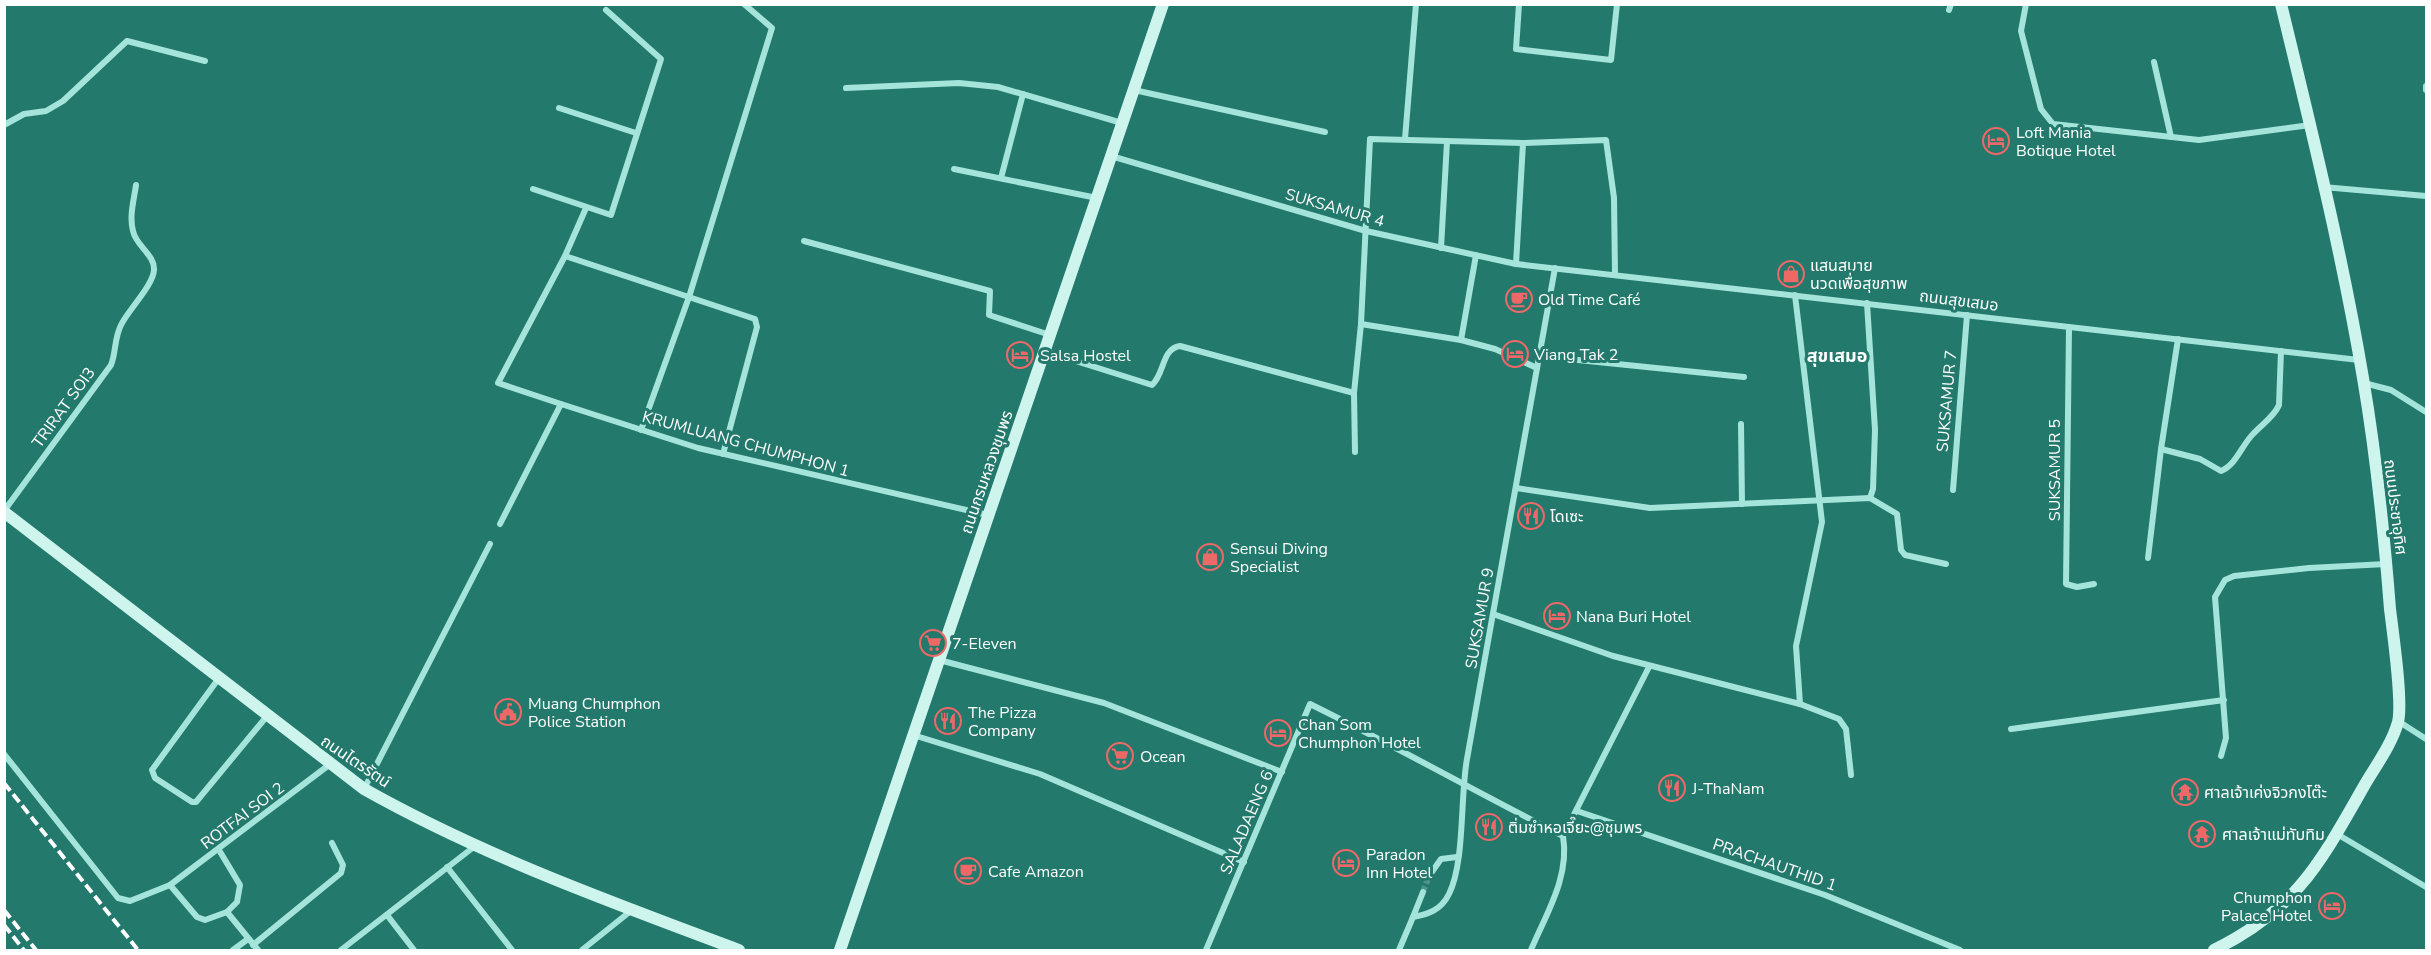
<svg xmlns="http://www.w3.org/2000/svg" width="2431" height="955" viewBox="0 0 2431 955" font-family="'Nunito Sans','Noto Sans Thai',sans-serif">
	<style>
		.lines { fill: none; stroke-linecap: round; stroke-linejoin: round }
		.street-tunnel { stroke: #4f9489; stroke-width: 6; stroke-dasharray: 6 3; stroke-linecap: butt }
		.street { stroke: #a5e4da; stroke-width: 6 }
		.secondary { stroke: #cef4ee; stroke-width: 12 }
		.rail { stroke: #fff; stroke-width: 4; stroke-dasharray: 10 4.5; stroke-linecap: butt }
		.labels { text-anchor: middle; stroke-width: 6; stroke-linejoin: round; paint-order: stroke }
		.poi-label { font-size: 16px; fill: #fff; stroke: #23796c; text-anchor: start }
		.street-label { font-size: 16px; fill: #fff; stroke: #23796c }
		.neighbourhood-label { font-size: 18px; font-weight: bold; fill: #fff; stroke: #23796c }
	</style>
	<rect width="100%" height="100%" fill="#23796c"/>
	<g class="lines">
		<polyline class="street-tunnel" points="1423,892 1429,876"/>
		<g class="street">
			<polyline points="1519,4 1516,49 1611,60 1617,4"/>
			<polyline points="2026,4 2021,31 2041,109 2053,124 2199,140 2310,125"/>
			<polyline points="1949,10 1951,4"/>
			<polyline points="2154,62 2171,137"/>
			<polyline points="846,88 959,83 998,87 1122,123"/>
			<polyline points="1134,90 1325,132"/>
			<polyline points="2426,90 2426,86"/>
			<polyline points="559,108 636,133"/>
			<polyline points="4,125 24,114 46,111 63,101 127,41 205,61"/>
			<polyline points="1405,139 1416,4"/>
			<polyline points="1111,156 1366,231 1516,264 2359,360"/>
			<polyline points="954,169 1097,198"/>
			<polyline points="1001,178 1023,94"/>
			<polyline points="2323,187 2426,196"/>
			<polyline points="533,189 611,215 661,59 606,10"/>
			<polyline points="804,241 990,291 989,315 1050,335"/>
			<polyline points="1441,248 1447,142"/>
			<polyline points="565,256 755,319 757,327 723,454"/>
			<polyline points="1516,264 1523,143"/>
			<polyline points="1795,295 1822,522 1796,646 1800,704"/>
			<polyline points="1867,303 1875,430 1873,489 1870,498"/>
			<polyline points="1361,324 1461,340 1495,349 1537,368"/>
			<polyline points="2069,327 2066,584 2077,587 2094,584"/>
			<polyline points="1461,340 1476,255"/>
			<path d="M1044,351L1152,385C1165,374 1161,349 1180,346L1354,393"/>
			<polyline points="1539,356 1744,377"/>
			<polyline points="2364,383 2391,390 2426,412"/>
			<polyline points="561,404 498,383 565,256 586,208"/>
			<polyline points="1741,424 1742,504"/>
			<polyline points="641,430 689,297 772,28 744,4"/>
			<path d="M2161,449L2200,459L2221,471C2236,465 2242,445 2253,434C2262,424 2274,417 2279,405L2281,351"/>
			<polyline points="1355,452 1354,393 1361,324 1370,139 1523,143 1606,140 1614,198 1615,274"/>
			<polyline points="1516,488 1650,508 1870,498 1897,514 1901,550 1905,555 1946,564"/>
			<polyline points="1953,490 1967,315"/>
			<path d="M4,511L111,365C116,353 114,339 121,325C128,310 153,286 154,270C155,255 136,246 133,231C129,216 134,200 136,185"/>
			<polyline points="500,524 561,404 698,448 988,515"/>
			<polyline points="2148,558 2161,449 2178,339"/>
			<polyline points="1493,614 1613,656 1800,704 1839,719 1846,729 1851,775"/>
			<polyline points="939,660 1104,703 1282,772"/>
			<polyline points="219,678 152,770 155,778 192,802 196,802 267,716"/>
			<polyline points="2398,721 2426,739"/>
			<polyline points="2011,729 2224,700"/>
			<polyline points="913,735 1040,774 1244,862"/>
			<polyline points="4,754 118,898 130,901 170,885 197,917 205,920 227,912 258,950"/>
			<polyline points="2221,756 2226,738 2215,597 2225,580 2234,576 2309,568 2386,564"/>
			<polyline points="364,789 490,544"/>
			<polyline points="1577,811 1825,895 1960,950"/>
			<polyline points="2337,834 2426,887"/>
			<polyline points="219,850 240,885 237,902 227,912"/>
			<polyline points="447,867 512,950"/>
			<polyline points="1429,876 1441,859 1457,857"/>
			<polyline points="170,885 329,765"/>
			<polyline points="387,915 414,950"/>
			<polyline points="1413,917 1423,892"/>
			<polyline points="253,945 341,873 343,865 332,843"/>
			<polyline points="233,950 248,939"/>
			<polyline points="341,950 475,846"/>
			<polyline points="582,950 632,910"/>
			<path d="M1206,950L1310,704C1395,746 1478,793 1563,836L1649,667"/>
			<path d="M1399,950L1413,917C1429,914 1441,910 1449,894C1465,862 1460,797 1467,759C1496,595 1526,431 1555,268"/>
			<path d="M1531,950C1546,914 1570,877 1563,836"/>
		</g>
		<g class="secondary">
			<path d="M4,512L364,789C483,856 611,902 739,950"/>
			<polyline points="840,950 1163,4"/>
			<path d="M2214,950C2297,909 2320,863 2364,786C2375,767 2392,744 2398,722C2403,702 2393,634 2390,609C2384,532 2376,454 2363,378C2342,253 2311,128 2281,4"/>
		</g>
		<g class="rail">
			<polyline points="4,783 138,950"/>
			<polyline points="4,910 36,950"/>
			<polyline points="4,925 24,950"/>
		</g>
	</g>
	<defs>
		<symbol id="hotel-ring" viewBox="-11 -11 22 22"><circle r="9.5" fill="#23796c" stroke="#ef6868" stroke-width="1.5"/><path d="M-6-4.5h1.5V1H6V5H4.5V3h-9V5H-6ZM-4 0a1.8 1.8 0 1 1 3.6 0ZM.5 0V-2.5h3Q6-2.5 6 0Z" fill="#ef6868"/></symbol>
		<symbol id="shop-ring" viewBox="-11 -11 22 22"><circle r="9.5" fill="#23796c" stroke="#ef6868" stroke-width="1.5"/><path d="M-5-2.5h2.3a2.7 3.5 0 0 1 5.4 0H5L5.5 6h-11ZM-1.5-2.5h3a1.5 2.3 0 0 0-3 0Z" fill="#ef6868"/></symbol>
		<symbol id="cafe-ring" viewBox="-11 -11 22 22"><circle r="9.5" fill="#23796c" stroke="#ef6868" stroke-width="1.5"/><path d="M-5.5-4.5H6V0H3Q3 3.5 0 3.5H-2.5Q-5.5 3.5-5.5 0ZM3-3.2v2h1.7v-2ZM-6 4.5H4V6H-6Z" fill="#ef6868"/></symbol>
		<symbol id="restaurant-ring" viewBox="-11 -11 22 22"><circle r="9.5" fill="#23796c" stroke="#ef6868" stroke-width="1.5"/><path d="M-5-6h1v4h1v-4h1v4h1v-4h1v5L-1.5 .5V6h-2V.5L-5-1ZM5-6V6H3V1.5H1.5Q1.5-4 5-6Z" fill="#ef6868"/></symbol>
		<symbol id="supermarket-ring" viewBox="-11 -11 22 22"><circle r="9.5" fill="#23796c" stroke="#ef6868" stroke-width="1.5"/><path d="M-6-5.5h2.5l.6 2H6L4.5 2H-2.5L-4.4-4H-6ZM-1.5 3.2a1.3 1.3 0 1 0 .1 0ZM3 3.2a1.3 1.3 0 1 0 .1 0Z" fill="#ef6868"/></symbol>
		<symbol id="civic-ring" viewBox="-11 -11 22 22"><circle r="9.5" fill="#23796c" stroke="#ef6868" stroke-width="1.5"/><path d="M-.6-6.5H3V-4.5H.6V-3L4-1V1h2V6H-6V1h2V-1L-.6-3ZM-1.2 2.5V6h2.4V2.5Z" fill="#ef6868"/></symbol>
		<symbol id="temple-ring" viewBox="-11 -11 22 22"><circle r="9.5" fill="#23796c" stroke="#ef6868" stroke-width="1.5"/><path d="M0-6L5-2H3V0L6.5 2.5H4V6H1.5V3h-3V6H-4V2.5H-6.5L-3 0V-2H-5Z" fill="#ef6868"/></symbol>
	</defs>
	<g fill-rule="evenodd">
		<use href="#hotel-ring" x="1981" y="126" width="30" height="30"/>
		<use href="#shop-ring" x="1776" y="259" width="30" height="30"/>
		<use href="#cafe-ring" x="1504" y="284" width="30" height="30"/>
		<use href="#hotel-ring" x="1500" y="339" width="30" height="30"/>
		<use href="#hotel-ring" x="1005" y="340" width="30" height="30"/>
		<use href="#restaurant-ring" x="1516" y="501" width="30" height="30"/>
		<use href="#shop-ring" x="1195" y="542" width="30" height="30"/>
		<use href="#hotel-ring" x="1542" y="601" width="30" height="30"/>
		<use href="#supermarket-ring" x="918" y="628" width="30" height="30"/>
		<use href="#civic-ring" x="493" y="697" width="30" height="30"/>
		<use href="#restaurant-ring" x="933" y="706" width="30" height="30"/>
		<use href="#hotel-ring" x="1263" y="718" width="30" height="30"/>
		<use href="#supermarket-ring" x="1105" y="741" width="30" height="30"/>
		<use href="#restaurant-ring" x="1657" y="773" width="30" height="30"/>
		<use href="#temple-ring" x="2170" y="777" width="30" height="30"/>
		<use href="#restaurant-ring" x="1474" y="812" width="30" height="30"/>
		<use href="#temple-ring" x="2187" y="819" width="30" height="30"/>
		<use href="#hotel-ring" x="1331" y="848" width="30" height="30"/>
		<use href="#cafe-ring" x="953" y="856" width="30" height="30"/>
		<use href="#hotel-ring" x="2317" y="891" width="30" height="30"/>
	</g>
	<g class="labels">
		<g class="poi-label">
			<text x="2016" y="138">Loft Mania<tspan x="2016" dy="18">Botique Hotel</tspan></text>
			<text x="1810" y="271">แสนสบาย<tspan x="1810" dy="18">นวดเพื่อสุขภาพ</tspan></text>
			<text x="1538" y="305">Old Time Café</text>
			<text x="1534" y="360">Viang Tak 2</text>
			<text x="1040" y="361">Salsa Hostel</text>
			<text x="1550" y="522">โดเซะ</text>
			<text x="1230" y="554">Sensui Diving<tspan x="1230" dy="18">Specialist</tspan></text>
			<text x="1576" y="622">Nana Buri Hotel</text>
			<text x="952" y="649">7-Eleven</text>
			<text x="528" y="709">Muang Chumphon<tspan x="528" dy="18">Police Station</tspan></text>
			<text x="968" y="718">The Pizza<tspan x="968" dy="18">Company</tspan></text>
			<text x="1298" y="730">Chan Som<tspan x="1298" dy="18">Chumphon Hotel</tspan></text>
			<text x="1140" y="762">Ocean</text>
			<text x="1692" y="794">J-ThaNam</text>
			<text x="2204" y="798">ศาลเจ้าเค่งจิวกงโต๊ะ</text>
			<text x="1508" y="833">ติ่มซำหอเจี๊ยะ@ชุมพร</text>
			<text x="2222" y="840">ศาลเจ้าแม่ทับทิม</text>
			<text x="1366" y="860">Paradon<tspan x="1366" dy="18">Inn Hotel</tspan></text>
			<text x="988" y="877">Cafe Amazon</text>
			<text x="2312" y="903" text-anchor="end">Chumphon<tspan x="2312" dy="18">Palace Hotel</tspan></text>
		</g>
		<g class="street-label">
			<text transform="translate(1335 207) rotate(16)" y="6">SUKSAMUR 4</text>
			<text transform="translate(1959 300) rotate(7)" y="6">ถนนสุขเสมอ</text>
			<text transform="translate(1946 401) rotate(-85)" y="6">SUKSAMUR 7</text>
			<text transform="translate(63 407) rotate(-54)" y="6">TRIRAT SOI3</text>
			<text transform="translate(746 443) rotate(15)" y="6">KRUMLUANG CHUMPHON 1</text>
			<text transform="translate(2054 470) rotate(-90)" y="6">SUKSAMUR 5</text>
			<text transform="translate(986 472) rotate(-71)" y="6">ถนนกรมหลวงชุมพร</text>
			<text transform="translate(2396 507) rotate(83)" y="6">ถนนประชาอุทิศ</text>
			<text transform="translate(1479 618) rotate(-80)" y="6">SUKSAMUR 9</text>
			<text transform="translate(356 761) rotate(34)" y="6">ถนนไตรรัตน์</text>
			<text transform="translate(242 815) rotate(-37)" y="6">ROTFAI SOI 2</text>
			<text transform="translate(1246 822) rotate(-67)" y="6">SALADAENG 6</text>
			<text transform="translate(1775 864) rotate(19)" y="6">PRACHAUTHID 1</text>
		</g>
		<g class="neighbourhood-label">
			<text x="1837" y="362">สุขเสมอ</text>
		</g>
	</g>
	<rect width="2431" height="955" fill="none" stroke="#ffffff" stroke-width="12"/>
</svg>
